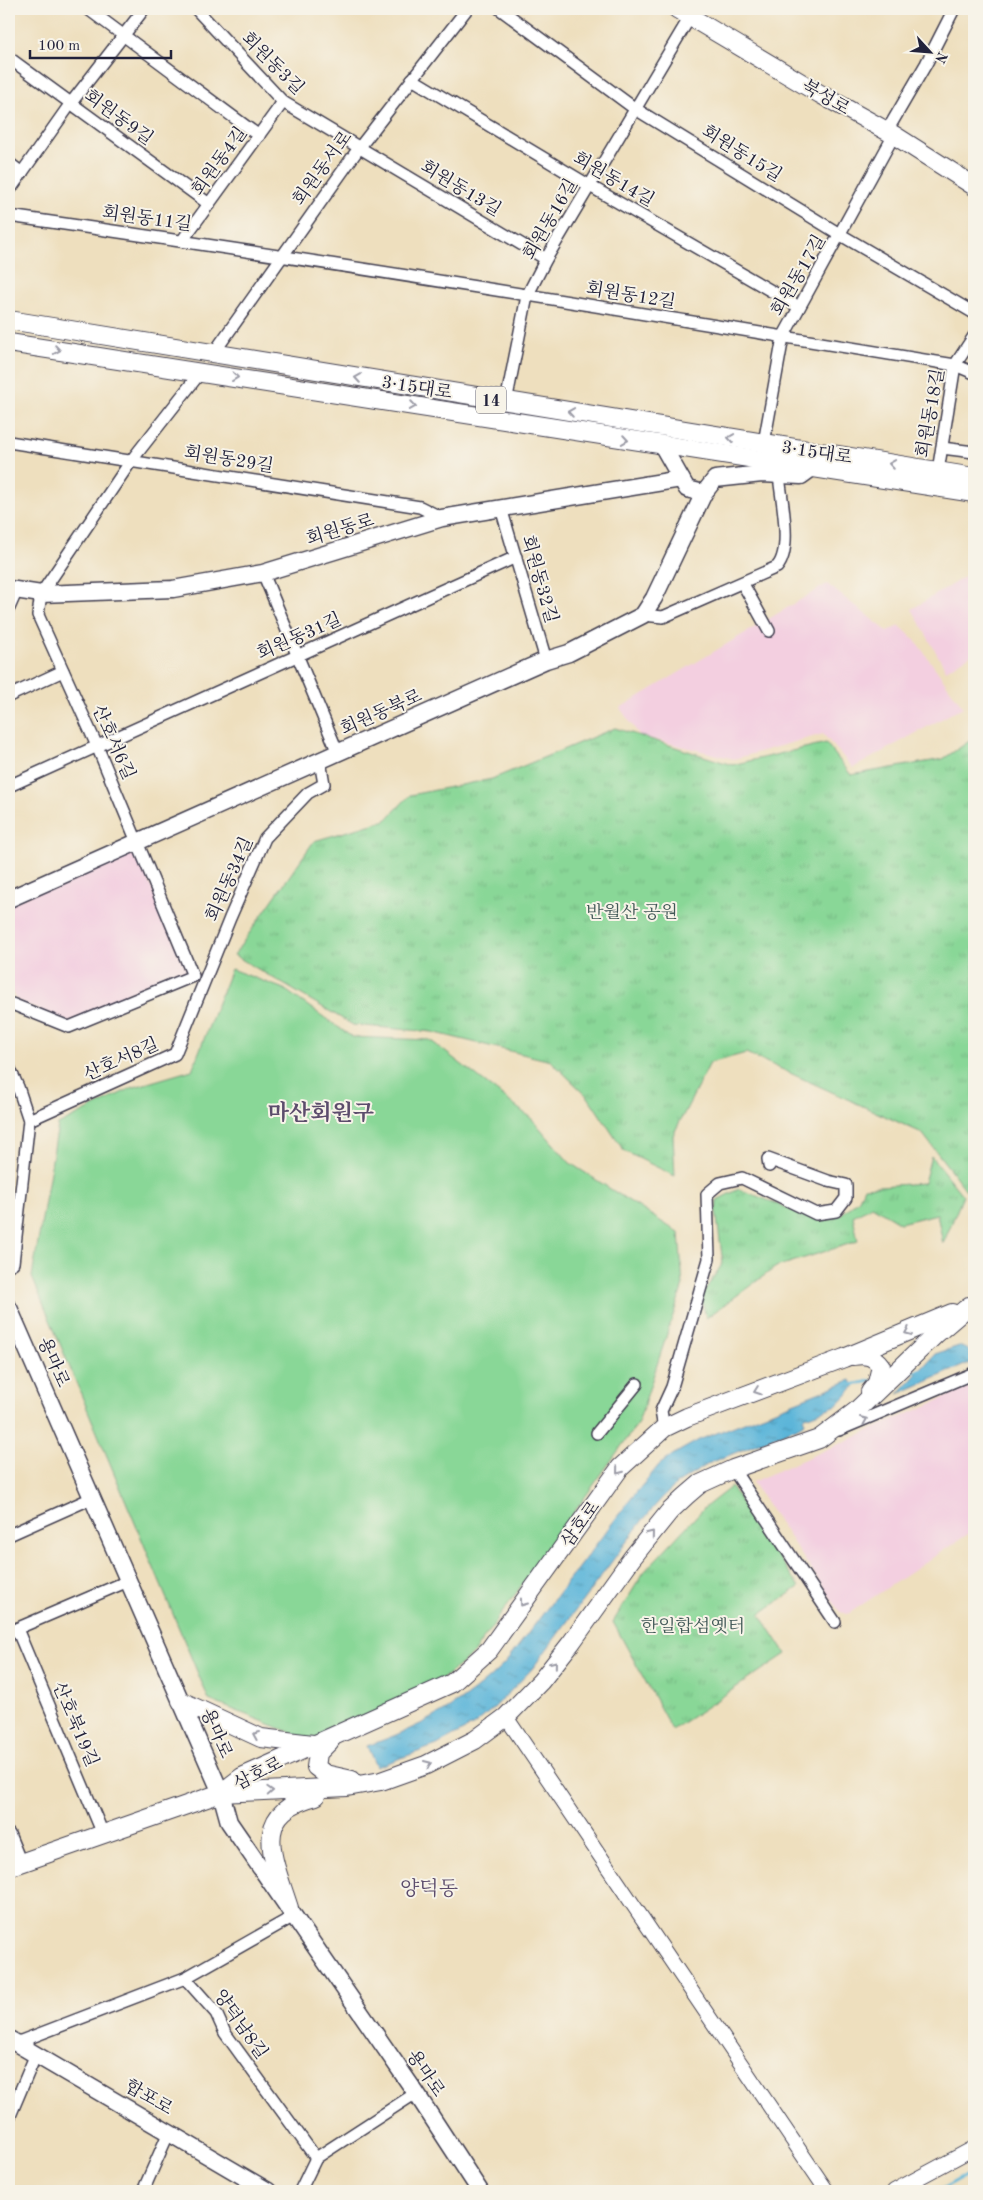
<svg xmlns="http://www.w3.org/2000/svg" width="983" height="2200" viewBox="0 0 983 2200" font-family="'Old Standard TT','Noto Serif KR',serif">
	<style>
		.built { fill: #f3cfe0 }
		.grass { fill: url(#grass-tufts); stroke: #567c69 }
		.pitch { fill: #89d797; stroke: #567c69 }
		.water { fill: url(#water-ripples); stroke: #3e6c8a }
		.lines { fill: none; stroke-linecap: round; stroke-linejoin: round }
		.stream { stroke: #5bb5d9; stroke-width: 3 }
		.minor-casing { stroke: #413e4f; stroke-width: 14 }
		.tertiary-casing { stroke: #413e4f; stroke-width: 16 }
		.secondary-casing { stroke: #413e4f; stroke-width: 19 }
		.primary-casing { stroke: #413e4f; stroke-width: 20 }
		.minor { stroke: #fff; stroke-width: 11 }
		.tertiary { stroke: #fff; stroke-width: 14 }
		.secondary { stroke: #fff; stroke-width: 16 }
		.primary { stroke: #fff; stroke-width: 18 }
		.oneway { stroke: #9c9ca7 }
		.labels { text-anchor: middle; stroke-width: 4; stroke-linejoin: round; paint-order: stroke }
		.shield { fill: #f7f3e8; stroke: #62616f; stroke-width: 1 }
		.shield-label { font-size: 16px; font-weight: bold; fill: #22223b }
		.street-label { font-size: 18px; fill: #22223b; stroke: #f7f3e8 }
		.park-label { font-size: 18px; fill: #415857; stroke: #f7f3e8 }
		.quarter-label { font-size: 20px; fill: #5c4c6c; stroke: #f7f3e8 }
		.district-label { font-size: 22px; font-weight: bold; fill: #5c4c6c; stroke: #f7f3e8 }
	</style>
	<defs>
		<pattern id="grass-tufts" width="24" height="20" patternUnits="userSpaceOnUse" patternTransform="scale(1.25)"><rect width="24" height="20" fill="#89d797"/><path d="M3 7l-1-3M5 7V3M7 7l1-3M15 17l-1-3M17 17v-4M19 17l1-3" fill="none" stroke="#76b883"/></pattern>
		<pattern id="water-ripples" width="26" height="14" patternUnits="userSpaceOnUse" patternTransform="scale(1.25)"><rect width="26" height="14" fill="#5bb5d9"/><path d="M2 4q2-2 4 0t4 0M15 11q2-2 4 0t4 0" fill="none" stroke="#4b93b1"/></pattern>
	</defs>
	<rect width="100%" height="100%" fill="#f7f3e8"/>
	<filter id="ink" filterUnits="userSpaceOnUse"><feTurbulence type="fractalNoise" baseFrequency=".02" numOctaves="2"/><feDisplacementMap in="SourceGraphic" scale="10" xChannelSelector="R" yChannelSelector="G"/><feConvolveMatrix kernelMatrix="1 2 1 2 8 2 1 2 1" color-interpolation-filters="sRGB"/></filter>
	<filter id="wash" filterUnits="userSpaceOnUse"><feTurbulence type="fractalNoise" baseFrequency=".0096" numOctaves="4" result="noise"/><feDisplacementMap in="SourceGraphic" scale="20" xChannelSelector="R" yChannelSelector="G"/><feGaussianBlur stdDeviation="1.12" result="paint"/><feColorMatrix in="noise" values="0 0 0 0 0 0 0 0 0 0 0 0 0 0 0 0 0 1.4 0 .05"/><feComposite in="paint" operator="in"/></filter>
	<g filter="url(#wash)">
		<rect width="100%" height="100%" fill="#eedfbe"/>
		<g class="built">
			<polygon points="974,571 974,653 946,670 912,609"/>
			<polygon points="827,584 887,631 900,626 915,640 963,707 853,768 823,734 734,759 640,736 620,708"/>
			<polygon points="135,849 187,970 69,1023 16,1000 9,985 9,904"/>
			<polygon points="974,1385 974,1530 848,1614 840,1612 752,1482"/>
		</g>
		<g class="grass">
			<polygon points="615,728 732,765 826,743 851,775 943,759 974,738 974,1152 972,1153 974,1181 966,1190 922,1133 746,1053 710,1063 673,1135 675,1176 624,1151 588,1097 551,1061 432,1032 353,1025 234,955 314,841 386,820 410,795 492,779"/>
			<polygon points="931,1156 963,1196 943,1244 937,1214 900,1223 872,1206 853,1216 858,1241 776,1267 706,1318 701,1296 723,1263 716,1211 717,1200 739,1189 821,1221 840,1215 859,1199 864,1187 924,1183"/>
			<polygon points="731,1487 799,1587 760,1614 786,1654 672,1730 613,1622 644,1572 704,1508"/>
		</g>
		<polygon class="pitch" points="231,969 284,989 352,1037 430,1040 532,1119 570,1163 679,1233 683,1285 638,1423 471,1656 430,1689 312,1741 209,1700 32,1277 58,1125 131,1088 192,1070"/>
		<g class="water">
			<polygon points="959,1346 967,1348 974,1363 967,1364 898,1394 935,1354"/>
			<path d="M851,1380L854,1387L837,1405L803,1418L805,1423L796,1428L710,1463L678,1483L662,1498L642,1521L532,1669L495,1707L474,1725L437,1745L376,1767L367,1746C423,1726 464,1705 506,1662L630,1500L659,1465L674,1454L699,1440Z"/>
		</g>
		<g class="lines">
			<g class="stream">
				<polyline points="966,1353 974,1349"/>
				<polyline points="904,1374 923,1370"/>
				<polyline points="851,1385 871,1381"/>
				<polyline points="938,2191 974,2171"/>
			</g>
		</g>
	</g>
	<g filter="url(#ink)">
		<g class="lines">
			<defs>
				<g id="minor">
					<polyline points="88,9 259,136"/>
					<polyline points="196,9 283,102 546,259"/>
					<polyline points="500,9 634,108 841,235 974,313"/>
					<polyline points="9,58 209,204"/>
					<polyline points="412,79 590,186 799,307"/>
					<polyline points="887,131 926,64 954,9"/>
					<polyline points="9,163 22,173"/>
					<polyline points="9,191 71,103 144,9"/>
					<path d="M9,216C325,261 640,313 955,365L974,373"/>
					<polyline points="182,241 283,102"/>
					<polyline points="213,354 359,148 467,9"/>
					<polyline points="506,402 527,296 546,259 690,17"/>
					<polyline points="9,442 420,507 442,518"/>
					<polyline points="764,443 783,337 894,135"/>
					<polyline points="942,448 974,452"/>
					<polyline points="938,471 955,365 974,336"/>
					<polyline points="501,508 546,660"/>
					<polyline points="263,573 338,753"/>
					<polyline points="743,584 769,631"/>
					<polyline points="9,608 17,590"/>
					<path d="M643,615L663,617L777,567C793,549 781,499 779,475"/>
					<polyline points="9,696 63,671"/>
					<polyline points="9,786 516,557"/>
					<polyline points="12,1004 69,1027 193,976 97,746 38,615 41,594 131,461 200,373"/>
					<polyline points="9,1067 18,1087 29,1120 13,1263 9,1265"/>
					<polyline points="29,1120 175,1054 230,918 265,838 308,793 324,784 320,761"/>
					<polyline points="664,1428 661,1411 672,1387 709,1259 707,1194 720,1183 742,1178 816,1214 836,1211 846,1198 846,1185 828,1181 768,1159 769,1166"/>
					<polyline points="839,1430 974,1373"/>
					<polyline points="597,1433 637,1384"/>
					<polyline points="733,1469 835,1622"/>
					<polyline points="9,1535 92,1498"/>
					<polyline points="17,1629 103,1834"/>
					<polyline points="9,1632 128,1581"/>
					<polyline points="9,1834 21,1863"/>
					<polyline points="185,1978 216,2013 225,2033 316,2158"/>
					<polyline points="16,2043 185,1978 294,1916"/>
					<polyline points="9,2118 36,2054"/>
					<polyline points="316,2158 416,2093"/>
					<polyline points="143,2191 169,2132"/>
					<polyline points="300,2191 316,2158"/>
				</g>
				<g id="tertiary">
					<polyline points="506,1717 827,2191"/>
					<polyline points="894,2191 974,2148"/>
				</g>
				<g id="secondary">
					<polyline points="662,445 687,489 704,493"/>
					<polyline points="9,589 41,594 173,589 263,573 442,518 681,479"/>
					<polyline points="9,899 546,660 569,653 643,615 654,598 704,493 715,479 762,474 801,476 812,468"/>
					<polyline points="9,1308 221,1793 229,1822 416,2093 480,2191"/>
					<polyline points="9,2039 268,2191"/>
				</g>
				<g id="primary">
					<polyline points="677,9 820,94 894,135 974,186"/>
					<polyline points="9,320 974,477"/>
					<polyline points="9,343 974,493"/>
					<path d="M853,1356C865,1354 873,1355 881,1366L877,1383L870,1392"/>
					<polyline points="181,1701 261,1738 313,1744"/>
					<polyline points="330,1741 318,1753 316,1767 325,1774 352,1780"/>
					<polyline points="221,1793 242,1777 452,1683 489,1650 620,1468 664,1428 687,1417 844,1358 952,1313"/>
					<polyline points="9,1867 221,1793 347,1787 381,1781 426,1765 475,1740 506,1717 541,1681 571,1643 632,1558 669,1512 686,1496 700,1484 733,1469 819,1439 856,1411 935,1335 969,1306"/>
					<path d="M289,1908C274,1860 248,1813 316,1796"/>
				</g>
			</defs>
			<use href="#minor" class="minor-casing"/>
			<use href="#tertiary" class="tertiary-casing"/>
			<use href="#secondary" class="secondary-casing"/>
			<use href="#primary" class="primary-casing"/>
			<use href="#minor" class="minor"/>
			<use href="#tertiary" class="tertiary"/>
			<use href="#secondary" class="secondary"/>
			<use href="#primary" class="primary"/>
		</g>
		<defs><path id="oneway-chevron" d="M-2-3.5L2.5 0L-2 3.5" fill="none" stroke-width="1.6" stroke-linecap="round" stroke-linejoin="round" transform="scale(1.25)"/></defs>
		<g class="oneway">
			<use href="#oneway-chevron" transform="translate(57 350) rotate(9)"/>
			<use href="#oneway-chevron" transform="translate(235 377) rotate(7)"/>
			<use href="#oneway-chevron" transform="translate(358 378) rotate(-171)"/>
			<use href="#oneway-chevron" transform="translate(413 406) rotate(9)"/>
			<use href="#oneway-chevron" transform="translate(571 412) rotate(-171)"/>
			<use href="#oneway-chevron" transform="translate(731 438) rotate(-171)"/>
			<use href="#oneway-chevron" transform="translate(625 440) rotate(9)"/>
			<use href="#oneway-chevron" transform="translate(892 464) rotate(-171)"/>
			<use href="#oneway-chevron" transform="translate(908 1332) rotate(157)"/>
			<use href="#oneway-chevron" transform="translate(757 1391) rotate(160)"/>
			<use href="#oneway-chevron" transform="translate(864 1420) rotate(-23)"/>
			<use href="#oneway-chevron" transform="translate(619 1471) rotate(129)"/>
			<use href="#oneway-chevron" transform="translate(651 1534) rotate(-51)"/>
			<use href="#oneway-chevron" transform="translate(523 1603) rotate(126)"/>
			<use href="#oneway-chevron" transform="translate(554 1664) rotate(-51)"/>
			<use href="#oneway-chevron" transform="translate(256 1735) rotate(-157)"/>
			<use href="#oneway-chevron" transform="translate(428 1764) rotate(-24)"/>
			<use href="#oneway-chevron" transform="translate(270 1791) rotate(-3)"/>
		</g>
	</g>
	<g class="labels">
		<rect class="shield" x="476" y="386.5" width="30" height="27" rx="4"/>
		<g class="shield-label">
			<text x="491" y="406">14</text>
		</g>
		<g class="street-label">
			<text transform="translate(273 63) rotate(45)" y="6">회원동3길</text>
			<text transform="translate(826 97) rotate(30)" y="6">북성로</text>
			<text transform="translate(119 117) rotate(36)" y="6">회원동9길</text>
			<text transform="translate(742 153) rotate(32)" y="6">회원동15길</text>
			<text transform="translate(219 161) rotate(-54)" y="6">회원동4길</text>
			<text transform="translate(322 168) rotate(-54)" y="6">회원동서로</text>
			<text transform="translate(614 179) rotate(30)" y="6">회원동14길</text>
			<text transform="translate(461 188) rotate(31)" y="6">회원동13길</text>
			<text transform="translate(147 218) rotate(8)" y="6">회원동11길</text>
			<text transform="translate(550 219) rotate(-60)" y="6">회원동16길</text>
			<text transform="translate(798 275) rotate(-60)" y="6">회원동17길</text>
			<text transform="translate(631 295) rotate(9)" y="6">회원동12길</text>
			<text transform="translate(417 387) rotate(9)" y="6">3·15대로</text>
			<text transform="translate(930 413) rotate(-80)" y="6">회원동18길</text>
			<text transform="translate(817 452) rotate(9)" y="6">3·15대로</text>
			<text transform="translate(229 459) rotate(9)" y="6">회원동29길</text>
			<text transform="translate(340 529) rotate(-17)" y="6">회원동로</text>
			<text transform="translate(540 579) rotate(74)" y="6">회원동32길</text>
			<text transform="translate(299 636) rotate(-24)" y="6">회원동31길</text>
			<text transform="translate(381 712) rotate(-24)" y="6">회원동북로</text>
			<text transform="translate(114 742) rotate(66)" y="6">산호서6길</text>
			<text transform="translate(229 879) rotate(-66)" y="6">회원동34길</text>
			<text transform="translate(121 1059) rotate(-24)" y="6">산호서8길</text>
			<text transform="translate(54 1362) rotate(66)" y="6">용마로</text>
			<text transform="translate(580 1524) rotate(-54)" y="6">삼호로</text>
			<text transform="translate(76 1724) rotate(67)" y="6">산호북19길</text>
			<text transform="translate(217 1733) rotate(66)" y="6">용마로</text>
			<text transform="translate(258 1773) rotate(-27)" y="6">삼호로</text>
			<text transform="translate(241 2024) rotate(55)" y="6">양덕남8길</text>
			<text transform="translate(426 2073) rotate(56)" y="6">용마로</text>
			<text transform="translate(149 2097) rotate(30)" y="6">합포로</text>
		</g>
		<g class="park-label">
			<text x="632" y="918">반월산 공원</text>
			<text x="693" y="1632">한일합섬옛터</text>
		</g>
		<g class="quarter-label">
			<text x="429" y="1895">양덕동</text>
		</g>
		<g class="district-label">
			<text x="321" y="1120">마산회원구</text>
		</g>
	</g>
	<rect width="983" height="2200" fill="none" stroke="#f7f3e8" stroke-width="30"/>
	<g transform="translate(930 52) rotate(116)" stroke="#f7f3e8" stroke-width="4" paint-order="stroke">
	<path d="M0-4L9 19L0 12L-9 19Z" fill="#22223b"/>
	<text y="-8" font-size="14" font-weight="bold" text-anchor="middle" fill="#22223b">N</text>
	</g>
	<path d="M30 50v8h141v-8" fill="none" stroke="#22223b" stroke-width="2.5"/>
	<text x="38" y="50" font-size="15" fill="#22223b" stroke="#f7f3e8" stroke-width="4" paint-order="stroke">100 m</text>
</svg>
